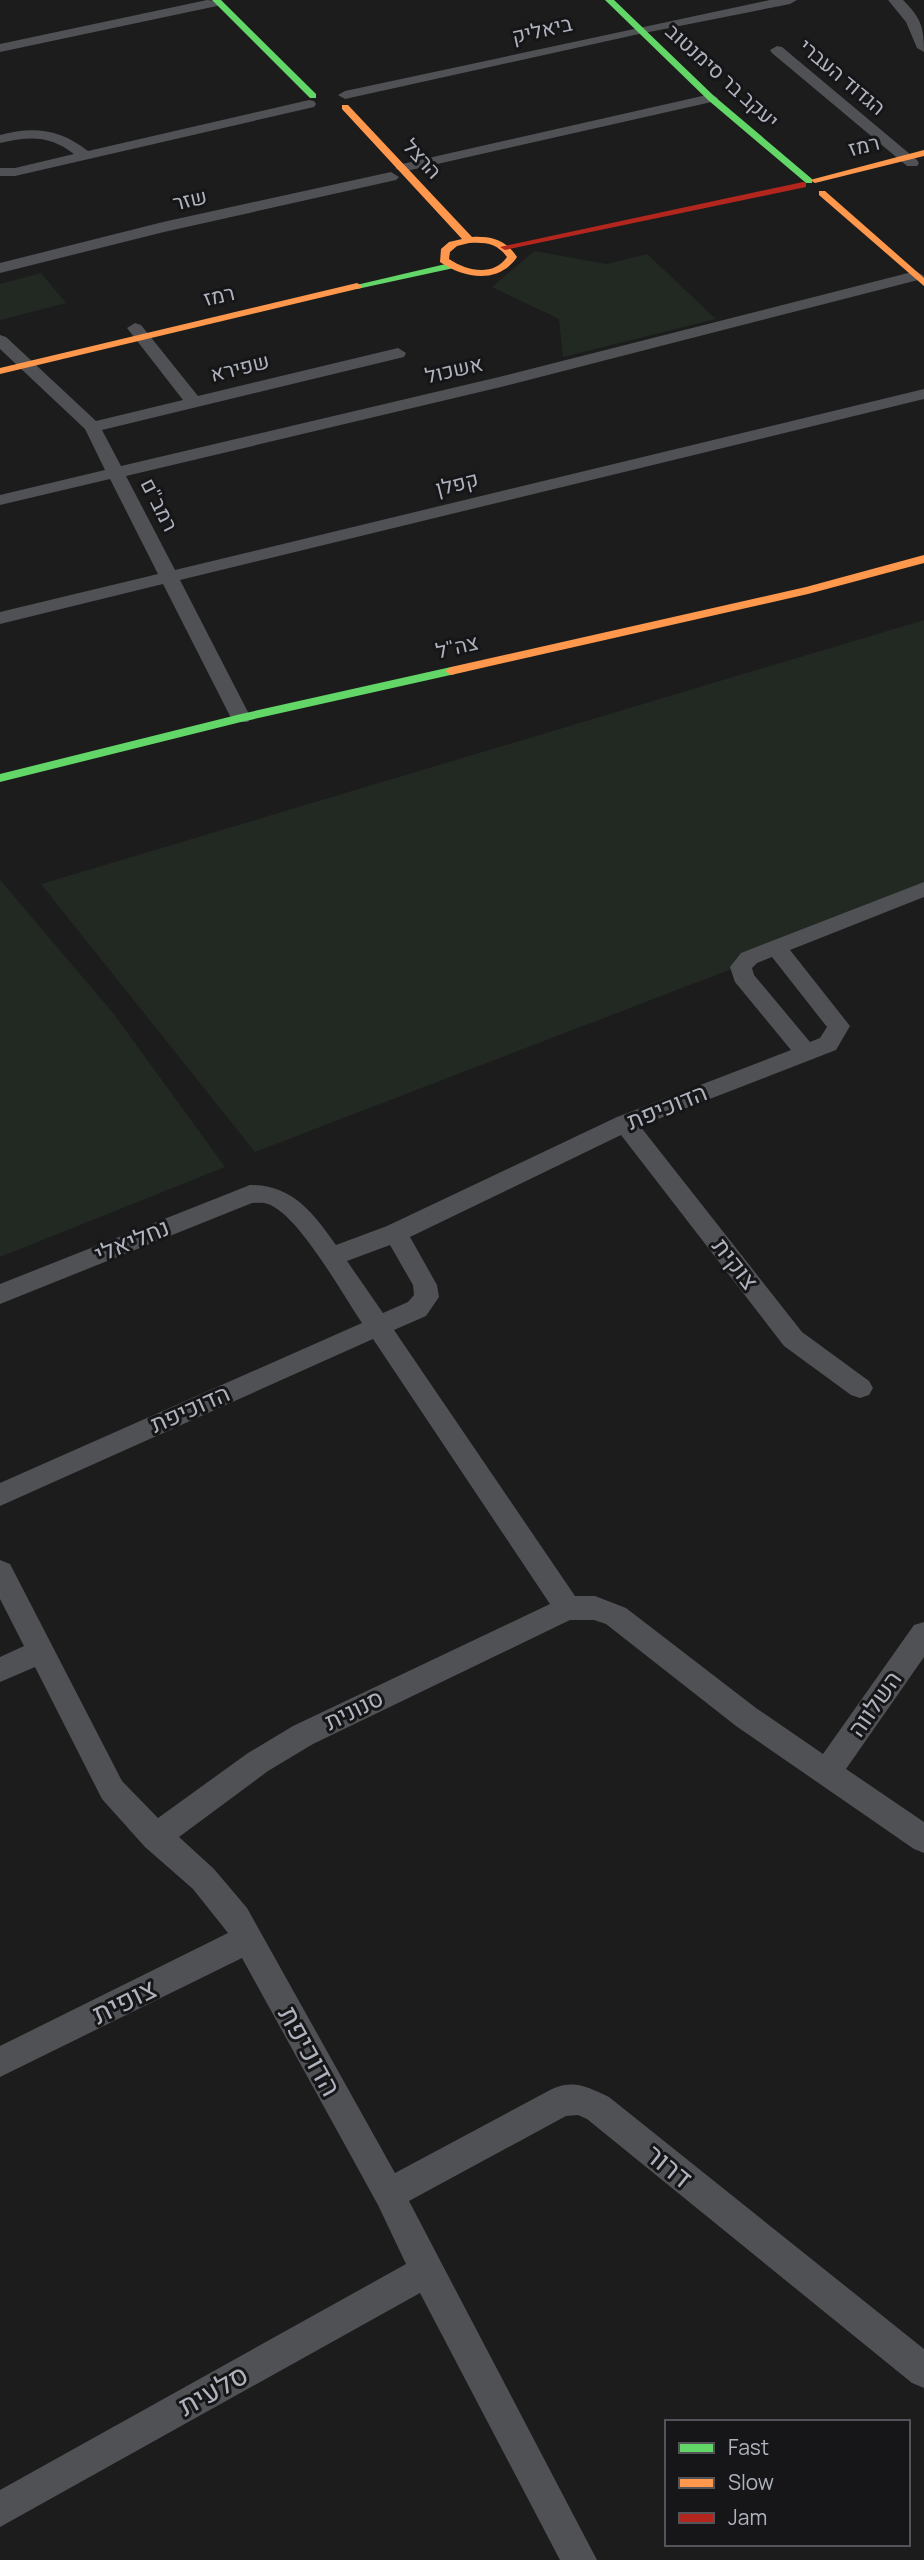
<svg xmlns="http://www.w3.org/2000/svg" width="924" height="2560" viewBox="0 0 924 2560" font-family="Manrope,Heebo,sans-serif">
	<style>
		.green { fill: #222923 }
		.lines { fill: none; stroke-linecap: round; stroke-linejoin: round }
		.street { fill: #505155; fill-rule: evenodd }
		.fast { fill: #63d668; fill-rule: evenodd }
		.slow { fill: #ff974d; fill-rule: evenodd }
		.jam { fill: #b3261e; fill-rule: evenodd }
		.labels { text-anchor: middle; stroke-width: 6; stroke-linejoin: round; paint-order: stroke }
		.far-street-label { font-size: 21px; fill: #aeb2bc; stroke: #161618 }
		.street-label { font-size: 24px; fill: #aeb2bc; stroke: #161618 }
		.near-street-label { font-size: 28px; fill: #aeb2bc; stroke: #161618 }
	</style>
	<rect width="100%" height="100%" fill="#1c1c1c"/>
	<g class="green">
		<polygon points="534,251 607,264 647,254 716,319 563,357 559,319 492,287"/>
		<polygon points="41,273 66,303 0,320 0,284"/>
		<polygon points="924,620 924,895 255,1152 41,884"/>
		<polygon points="0,880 113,1013 225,1167 0,1257"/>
	</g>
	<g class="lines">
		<g class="street">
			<polygon points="207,0 224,2 217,6 0,52 0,44"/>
			<polygon points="770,0 797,0 790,4 639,34 345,99 338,95 345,91"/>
			<path d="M888,0H903C921,18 924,27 924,52L917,48L906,22Z"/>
			<polygon points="777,46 782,47 917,160 919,163 917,166 907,166 772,53 770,50"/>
			<polygon points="711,94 718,98 716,101 402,172 395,168 402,164"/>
			<path d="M309,100L314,101L316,104L314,107L15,176H0V168H15L74,154C50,135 29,136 0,143V135C34,126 60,129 88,151Z"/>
			<polygon points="391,172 399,177 396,180 164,232 0,273 0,263 163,222"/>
			<polygon points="916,271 924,276 922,279 501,387 126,476 175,570 924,389 924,399 180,580 251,718 248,722 234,722 231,718 163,584 0,624 0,612 158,574 110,479 0,505 0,495 105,470 85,429 0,349 0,335 6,337 96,421 183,400 127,328 135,323 141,325 198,396 398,348 406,353 404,357 102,430 121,466 499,377"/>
			<path d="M924,882V897L790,950L850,1026L836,1050L640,1126L802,1332L869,1381L873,1388L869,1395L860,1398L851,1395L784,1346L621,1135L410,1237L437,1285L439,1297L426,1316L394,1330L575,1596H595L626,1608L756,1708L823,1754L914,1625L924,1622V1657L846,1769L924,1822V1853L914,1849L736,1726L606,1624L594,1620H570L313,1744L268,1771L179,1837L214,1869L247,1908L395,2173L552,2089C574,2079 588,2087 609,2097L924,2349V2388L912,2383L587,2119L578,2115L566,2116L409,2201L597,2560H560L420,2293L0,2527V2490L406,2264L378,2205L242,1958L0,2077V2046L228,1933L193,1889L145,1847L102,1799L35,1667L0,1682V1657L24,1646L0,1599V1560L10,1564L122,1781L158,1818L248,1753L293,1726L550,1604L373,1339L0,1506V1483L362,1323C343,1295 298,1214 268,1204C263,1202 257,1203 252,1203L0,1304V1284L250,1185C293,1185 313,1213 336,1245L387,1226L617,1117L791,1050L735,982L730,967L741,953ZM772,957L827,1027L820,1038L810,1042L754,975L752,968L757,963ZM390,1245L413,1285L414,1295L408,1302L383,1313L347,1261Z"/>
		</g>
		<g class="fast">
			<polygon points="212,0 221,0 316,94 316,98 310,98"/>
			<polygon points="605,0 614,0 714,96 812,179 812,183 806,183 708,100"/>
			<polygon points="450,263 454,264 454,268 357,289 352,286"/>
			<polygon points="451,667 457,671 455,674 241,722 0,782 0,774 241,714"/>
		</g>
		<g class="slow">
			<path d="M342,105H348L472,237C491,236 506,240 517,257C499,284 465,279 440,262L441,249L449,242L462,239L342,109ZM469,243C485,242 497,243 507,257C493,277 467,271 449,259L450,252L457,246Z"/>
			<polygon points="924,150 924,156 815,183 810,180"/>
			<polygon points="819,191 825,191 924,278 924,286 819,195"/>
			<polygon points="357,283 362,286 361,288 0,374 0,368"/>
			<polygon points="924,555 924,563 808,594 451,675 445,671 451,667 806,587"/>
		</g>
		<polygon class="jam" points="803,182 806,183 806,187 505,250 500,247"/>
	</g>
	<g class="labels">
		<g class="far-street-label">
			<text transform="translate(542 30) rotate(-13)" y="7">ביאליק</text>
			<text transform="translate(722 76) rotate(42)" y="7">יעקב בר סימנטוב</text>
			<text transform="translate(842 77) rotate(40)" y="7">הגדוד העברי</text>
			<text transform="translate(864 146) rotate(-14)" y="7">רמז</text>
			<text transform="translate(422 159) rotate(47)" y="7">הרצל</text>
			<text transform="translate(190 200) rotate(-13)" y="7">שזר</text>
			<text transform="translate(219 296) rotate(-13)" y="7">רמז</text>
			<text transform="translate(240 368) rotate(-14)" y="7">שפירא</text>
			<text transform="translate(454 370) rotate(-13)" y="7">אשכול</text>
			<text transform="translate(457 484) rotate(-14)" y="7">קפלן</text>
			<text transform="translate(159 505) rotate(63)" y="7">רמב"ם</text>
			<text transform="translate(457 647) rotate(-13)" y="7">צה"ל</text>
		</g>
		<g class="street-label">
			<text transform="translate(667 1107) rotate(-22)" y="8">הדוכיפת</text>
			<text transform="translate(132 1241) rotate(-22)" y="8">נחליאלי</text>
			<text transform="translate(735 1264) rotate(52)" y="8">צוקית</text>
			<text transform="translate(190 1409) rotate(-24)" y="8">הדוכיפת</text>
			<text transform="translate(875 1704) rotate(-55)" y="8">השלווה</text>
			<text transform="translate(354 1710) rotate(-26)" y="8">סנונית</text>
		</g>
		<g class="near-street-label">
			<text transform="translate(124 2001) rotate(-26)" y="10">צופית</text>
			<text transform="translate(310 2051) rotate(61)" y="10">הדוכיפת</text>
			<text transform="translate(669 2166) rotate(39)" y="10">דרור</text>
			<text transform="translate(213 2390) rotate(-29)" y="10">סלעית</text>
		</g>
	</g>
	<rect x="665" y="2420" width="245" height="126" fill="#161618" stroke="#53545a" stroke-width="2"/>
	<rect x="679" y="2443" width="35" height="10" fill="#63d668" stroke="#53545a" stroke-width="2"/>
	<text x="728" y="2455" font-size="21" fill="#aeb2bc">Fast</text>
	<rect x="679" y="2478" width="35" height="10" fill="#ff974d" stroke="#53545a" stroke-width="2"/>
	<text x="728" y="2490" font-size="21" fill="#aeb2bc">Slow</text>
	<rect x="679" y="2513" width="35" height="10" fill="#b3261e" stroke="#53545a" stroke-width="2"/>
	<text x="728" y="2525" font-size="21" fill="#aeb2bc">Jam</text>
</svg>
